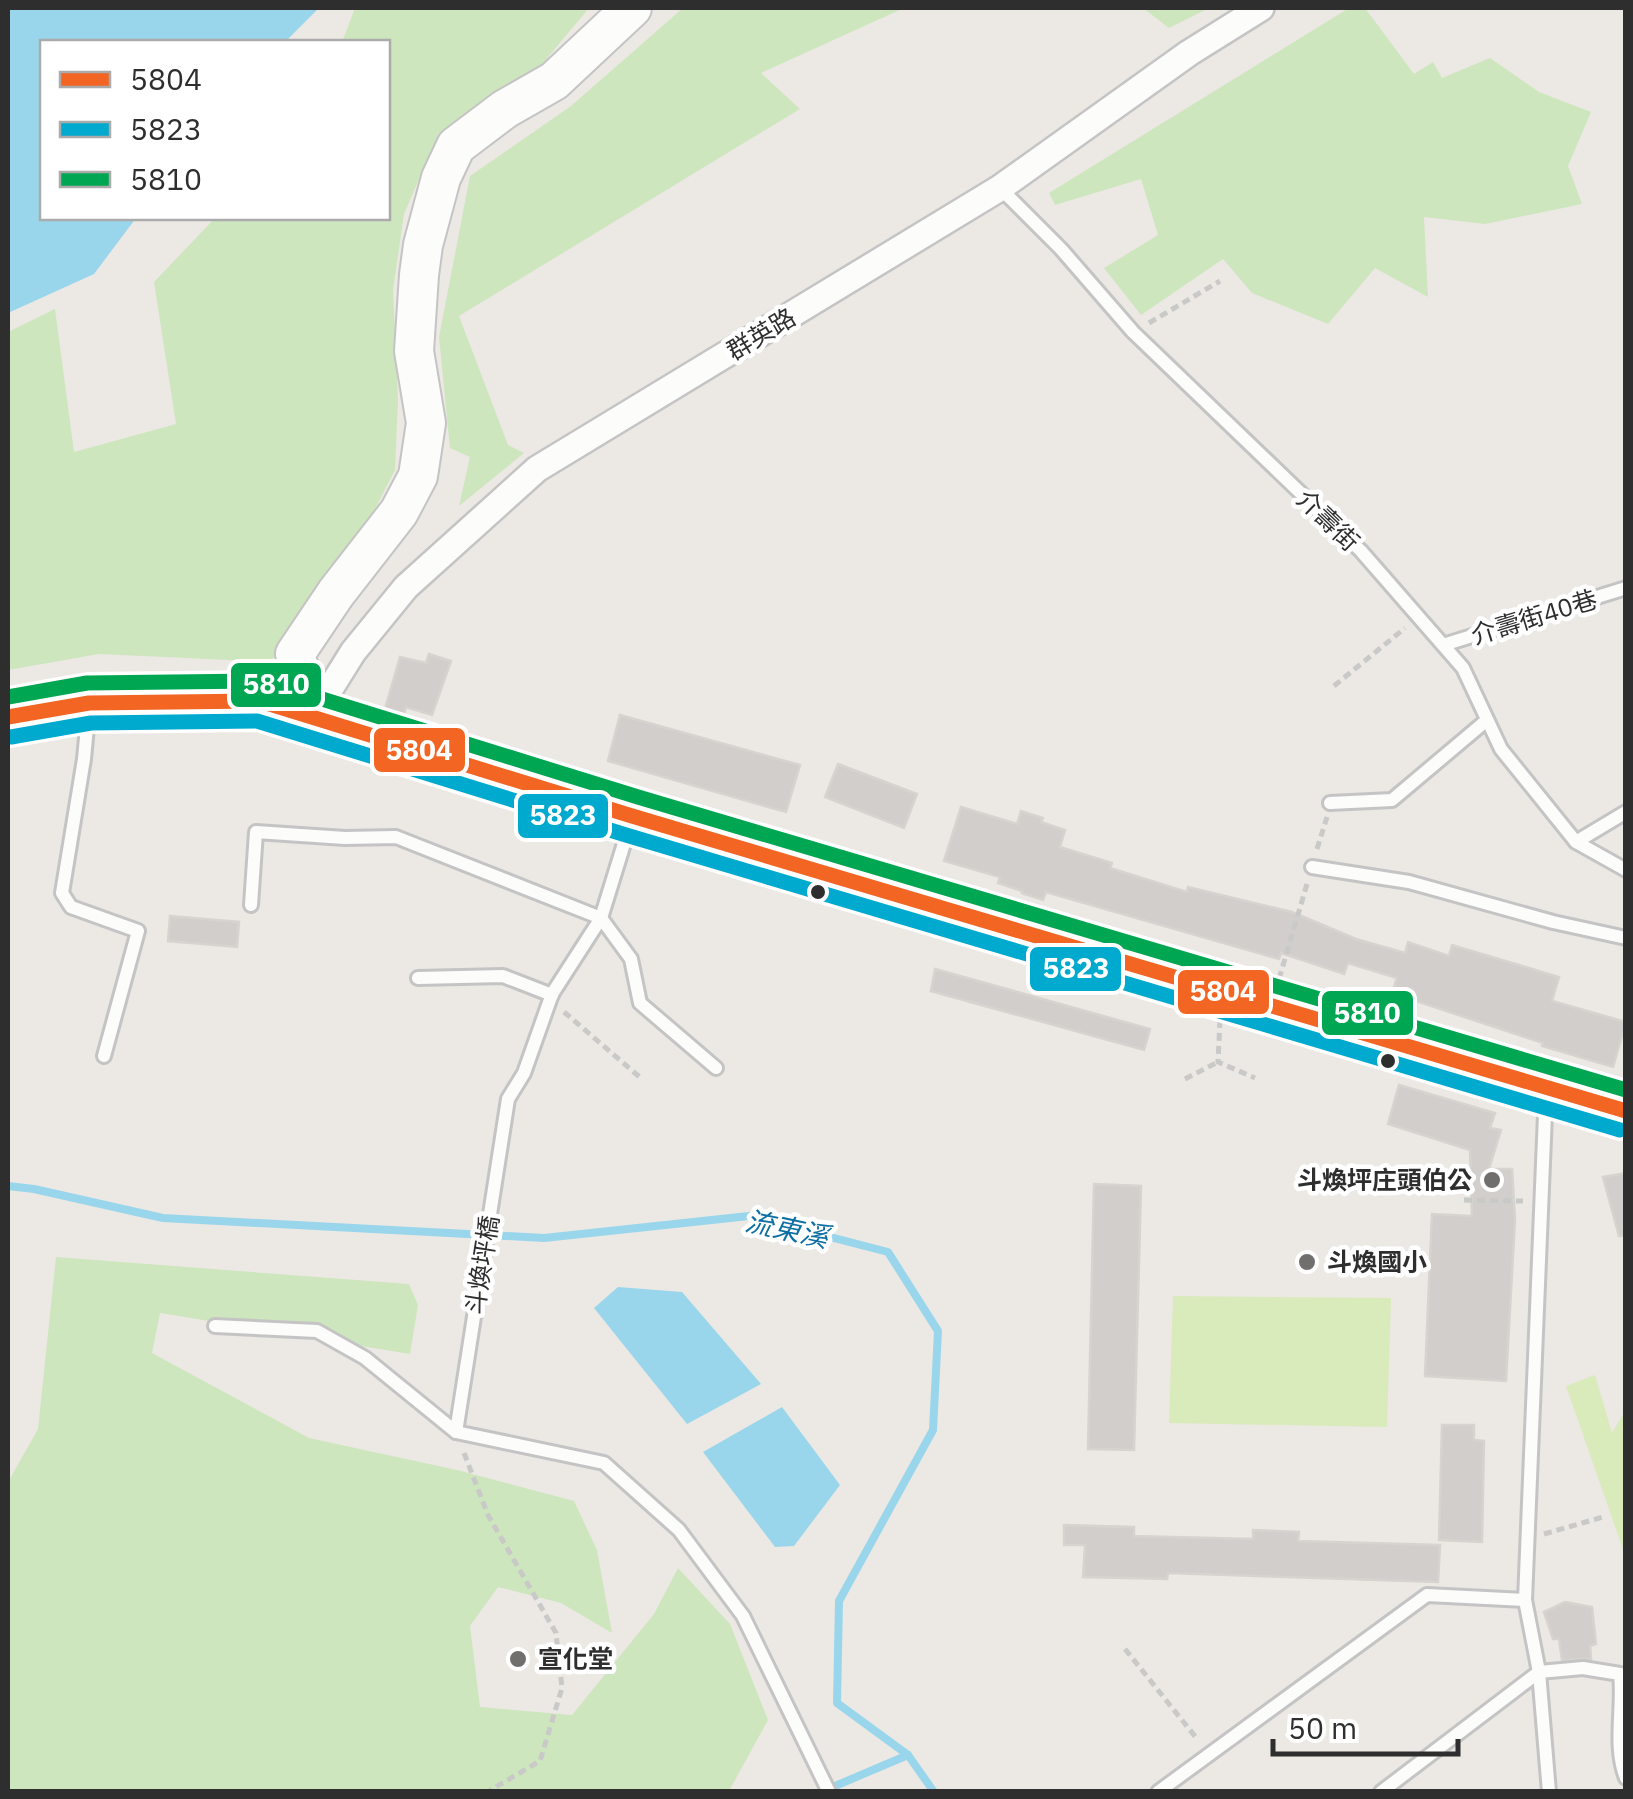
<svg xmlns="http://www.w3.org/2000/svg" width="1633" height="1799" viewBox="0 0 1633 1799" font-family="'IBM Plex Sans','Noto Sans TC',sans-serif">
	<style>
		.green { fill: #cee6be }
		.pitch { fill: #d9eabb }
		.water { fill: #99d6ec }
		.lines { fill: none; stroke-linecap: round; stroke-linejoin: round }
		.stream { stroke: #99d6ec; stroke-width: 8 }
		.building { fill: #d1cecb; stroke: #d7d4d0; stroke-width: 2.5 }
		.lane-casing { stroke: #c5c4c5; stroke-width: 18 }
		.street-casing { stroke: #c5c4c5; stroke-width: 30 }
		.secondary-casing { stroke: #c5c4c5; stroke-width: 42 }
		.path { stroke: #c9c9c8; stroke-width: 5; stroke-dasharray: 8 5; stroke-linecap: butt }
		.lane { stroke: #fcfcfb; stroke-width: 12 }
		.street { stroke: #fcfcfb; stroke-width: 25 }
		.secondary { stroke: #fcfcfb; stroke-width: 38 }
		.bus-1-casing { stroke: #fff; stroke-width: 22 }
		.bus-2-casing { stroke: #fff; stroke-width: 22 }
		.bus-3-casing { stroke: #fff; stroke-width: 22 }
		.bus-1 { stroke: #f26522; stroke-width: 15 }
		.bus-2 { stroke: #00a9ce; stroke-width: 15 }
		.bus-3 { stroke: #00a651; stroke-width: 15 }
		.bus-dot { fill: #2e2e2e; stroke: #fff; stroke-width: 4 }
		.poi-dot { fill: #706f6e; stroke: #fff; stroke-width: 4 }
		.labels { text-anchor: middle; stroke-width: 9; stroke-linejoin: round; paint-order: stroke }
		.street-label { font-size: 25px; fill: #2e2e2e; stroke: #fff }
		.poi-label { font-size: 25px; font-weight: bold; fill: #2e2e2e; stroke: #fff; text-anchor: start }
		.water-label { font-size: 28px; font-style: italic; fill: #0d6fa3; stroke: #fff }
		.line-badge { stroke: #fff; stroke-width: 4 }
		.badge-label { font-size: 28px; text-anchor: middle; font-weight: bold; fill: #fff }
	</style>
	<rect width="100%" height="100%" fill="#ece8e4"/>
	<g class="green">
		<polygon points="355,8 589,8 543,63 439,133 404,214 393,290 398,401 395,470 359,540 270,662 99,654 8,670 8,332 55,309 74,452 176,424 154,282 215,218 388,218 388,42 342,42"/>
		<polygon points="683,8 904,8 761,73 800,109 459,316 508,445 524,453 459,506 470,457 450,448 439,337 470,176 571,106"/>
		<polygon points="1143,8 1209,8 1169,28"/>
		<polygon points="1349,8 1365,8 1414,74 1433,62 1442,78 1490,58 1539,92 1591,112 1568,166 1582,204 1485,224 1424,217 1428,297 1375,268 1328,324 1252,293 1223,259 1141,315 1104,268 1158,235 1141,179 1055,205 1049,193"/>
		<polygon points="56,1257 409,1284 418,1305 410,1354 160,1313 152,1353 309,1438 457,1470 574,1501 597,1550 612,1633 561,1603 498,1587 470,1626 480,1707 572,1715 654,1614 678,1568 730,1624 768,1720 729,1791 8,1792 8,1482 38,1429"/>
	</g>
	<g class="pitch">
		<polygon points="1173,1296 1391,1298 1387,1427 1169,1423"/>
		<polygon points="1595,1375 1612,1433 1625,1411 1625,1555 1566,1386"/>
	</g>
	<g class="water">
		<polygon points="9,8 319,8 285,42 42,42 42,218 136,218 94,274 8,313"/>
		<polygon points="618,1287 682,1292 761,1384 687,1424 594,1308"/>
		<polygon points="782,1407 840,1485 794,1546 775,1547 703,1452"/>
	</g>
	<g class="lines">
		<g class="stream">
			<polyline points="8,1186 34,1189 163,1218 544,1238 749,1216 888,1252 938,1331 933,1430 839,1601 837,1703 908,1755 934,1792"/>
			<polyline points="821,1792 908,1755"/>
		</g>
	</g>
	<g class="building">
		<polygon points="429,654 451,661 432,715 406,707 402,721 383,716 400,657 426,663"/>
		<polygon points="620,715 800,765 786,812 608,761"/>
		<polygon points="838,764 917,794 904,828 825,797"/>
		<polygon points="961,807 1017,824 1021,811 1043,818 1041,822 1065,830 1060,847 1112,863 1110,868 1187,892 1188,887 1292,912 1356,939 1405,953 1408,942 1449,956 1452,945 1559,977 1552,1001 1626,1022 1613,1067 1542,1046 1543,1043 1392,993 1397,978 1348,963 1344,974 1281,953 1279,959 1046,892 1043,900 1022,893 1022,891 998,883 1000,877 944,861"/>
		<polygon points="170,916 239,922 237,947 168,941"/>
		<polygon points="935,969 1150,1029 1144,1050 931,991"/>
		<polygon points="1399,1085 1495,1113 1490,1128 1501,1130 1489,1169 1512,1169 1515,1219 1506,1381 1425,1376 1432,1214 1472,1216 1470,1150 1388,1124"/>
		<polygon points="1626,1173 1626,1235 1619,1236 1603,1177"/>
		<polygon points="1094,1184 1141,1186 1134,1450 1088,1449"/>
		<polygon points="1442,1425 1474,1425 1474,1440 1484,1441 1482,1542 1439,1540"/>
		<polygon points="1064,1525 1134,1527 1134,1536 1253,1539 1253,1530 1299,1532 1298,1541 1440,1545 1438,1582 1168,1573 1167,1579 1083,1577 1085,1545 1064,1545"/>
		<polygon points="1565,1602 1592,1607 1596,1644 1590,1646 1591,1659 1562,1660 1559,1639 1553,1639 1544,1612"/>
	</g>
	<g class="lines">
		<defs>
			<g id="lane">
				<polyline points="1000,188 1061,249 1133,332 1361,551 1463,668 1501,749 1576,842 1626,870"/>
				<polyline points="1443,645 1626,588"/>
				<polyline points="89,706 84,759 62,893 71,907 138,931 104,1056"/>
				<polyline points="1330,803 1392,800 1487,720"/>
				<polyline points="1576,842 1626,812"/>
				<polyline points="1312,867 1409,882 1553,922 1626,938"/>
				<polyline points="251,905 256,832 345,838 396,837 601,918 631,959 640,1003 716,1068"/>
				<polyline points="418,978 503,976 552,995"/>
				<polyline points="1546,1090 1525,1600 1539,1672 1549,1792"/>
				<polyline points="215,1326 317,1331 365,1358 456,1432 604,1463 679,1530 743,1616 829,1792"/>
				<polyline points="456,1432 508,1099 524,1073 552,994 601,918 631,821"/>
				<polyline points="1158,1792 1427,1595 1525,1600"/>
				<path d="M1381,1792L1539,1672L1583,1668L1620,1674C1624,1708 1613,1746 1626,1778"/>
			</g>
			<polyline id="street" points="313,716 353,652 406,587 537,469 1000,188 1189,53 1261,8"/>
			<g id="secondary">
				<polyline points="313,716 295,654 336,593 399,512 418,476 426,423 414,351 419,275 423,245 441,178 456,146 505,109 554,81 632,8"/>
				<polyline points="8,717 89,703 260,701 632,816 1626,1111"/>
			</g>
		</defs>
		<use href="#lane" class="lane-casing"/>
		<use href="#street" class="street-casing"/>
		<use href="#secondary" class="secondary-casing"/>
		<g class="path">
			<polyline points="1149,323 1220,281"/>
			<polyline points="1334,686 1405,628"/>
			<polyline points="1317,849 1327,817"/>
			<polyline points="1279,979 1307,884"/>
			<polyline points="564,1012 642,1079"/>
			<polyline points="1220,1020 1218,1062 1255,1078"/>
			<polyline points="1185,1079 1218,1062"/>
			<polyline points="1464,1200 1523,1201"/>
			<polyline points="464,1453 488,1515 556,1633 562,1688 540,1761 487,1792"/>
			<polyline points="1544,1534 1603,1517"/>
			<polyline points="1125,1649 1198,1740"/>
		</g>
		<use href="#lane" class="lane"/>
		<use href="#street" class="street"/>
		<use href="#secondary" class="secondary"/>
		<defs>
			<polyline id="bus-1" points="8,717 89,703 260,701 632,816 1626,1111"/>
			<polyline id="bus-2" points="11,737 91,723 257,721 626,835 1620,1130"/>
			<polyline id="bus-3" points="8,697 87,683 264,681 638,797 1626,1090"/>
		</defs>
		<use href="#bus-1" class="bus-1-casing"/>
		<use href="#bus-2" class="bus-2-casing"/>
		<use href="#bus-3" class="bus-3-casing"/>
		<use href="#bus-1" class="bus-1"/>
		<use href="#bus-2" class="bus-2"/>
		<use href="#bus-3" class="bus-3"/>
	</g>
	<g class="bus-dot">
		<circle cx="818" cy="892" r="9"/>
		<circle cx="1388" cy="1061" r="9"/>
	</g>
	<g class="poi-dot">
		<circle cx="1492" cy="1180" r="10"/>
		<circle cx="1307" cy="1262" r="10"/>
		<circle cx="518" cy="1659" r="10"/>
	</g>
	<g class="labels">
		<g class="street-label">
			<text transform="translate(761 334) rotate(-31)" y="9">群英路</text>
			<text transform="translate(1328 520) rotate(44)" y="9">介壽街</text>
			<text transform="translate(1534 617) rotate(-17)" y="9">介壽街40巷</text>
			<text transform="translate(482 1265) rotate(-81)" y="9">斗煥坪橋</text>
		</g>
		<g class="poi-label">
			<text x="1472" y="1189" text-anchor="end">斗煥坪庄頭伯公</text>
			<text x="1327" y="1271">斗煥國小</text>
			<text x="538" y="1668">宣化堂</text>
		</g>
		<g class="water-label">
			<text transform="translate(787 1229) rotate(12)" y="10">流東溪</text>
		</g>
	</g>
	<g class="line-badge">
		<rect x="229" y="661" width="94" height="48" rx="10" fill="#00a651"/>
		<rect x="372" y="726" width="95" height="48" rx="10" fill="#f26522"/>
		<rect x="516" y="792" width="94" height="48" rx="10" fill="#00a9ce"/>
		<rect x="1028" y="945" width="95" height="48" rx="10" fill="#00a9ce"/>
		<rect x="1176" y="968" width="95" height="48" rx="10" fill="#f26522"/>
		<rect x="1320" y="989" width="95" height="48" rx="10" fill="#00a651"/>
	</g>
	<g class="badge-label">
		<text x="276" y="694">5810</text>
		<text x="419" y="760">5804</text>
		<text x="563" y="825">5823</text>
		<text x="1076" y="978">5823</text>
		<text x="1223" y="1001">5804</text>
		<text x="1367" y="1023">5810</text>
	</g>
	<rect width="1633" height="1799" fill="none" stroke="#2e2e2e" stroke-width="20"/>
	<rect x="40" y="40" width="350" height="180" fill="#ffffff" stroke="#ababab" stroke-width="2.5"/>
	<rect x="60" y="72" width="50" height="15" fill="#f26522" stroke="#ababab" stroke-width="2.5"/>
	<text x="130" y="90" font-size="30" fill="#2e2e2e">5804</text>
	<rect x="60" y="122" width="50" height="15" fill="#00a9ce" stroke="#ababab" stroke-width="2.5"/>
	<text x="130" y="140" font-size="30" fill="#2e2e2e">5823</text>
	<rect x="60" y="172" width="50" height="15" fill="#00a651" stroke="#ababab" stroke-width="2.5"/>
	<text x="130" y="190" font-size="30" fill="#2e2e2e">5810</text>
	<path d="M1273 1739v15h185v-15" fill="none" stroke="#2e2e2e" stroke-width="5"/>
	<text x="1288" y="1739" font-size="30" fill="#2e2e2e" stroke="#ffffff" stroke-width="8" paint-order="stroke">50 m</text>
</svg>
